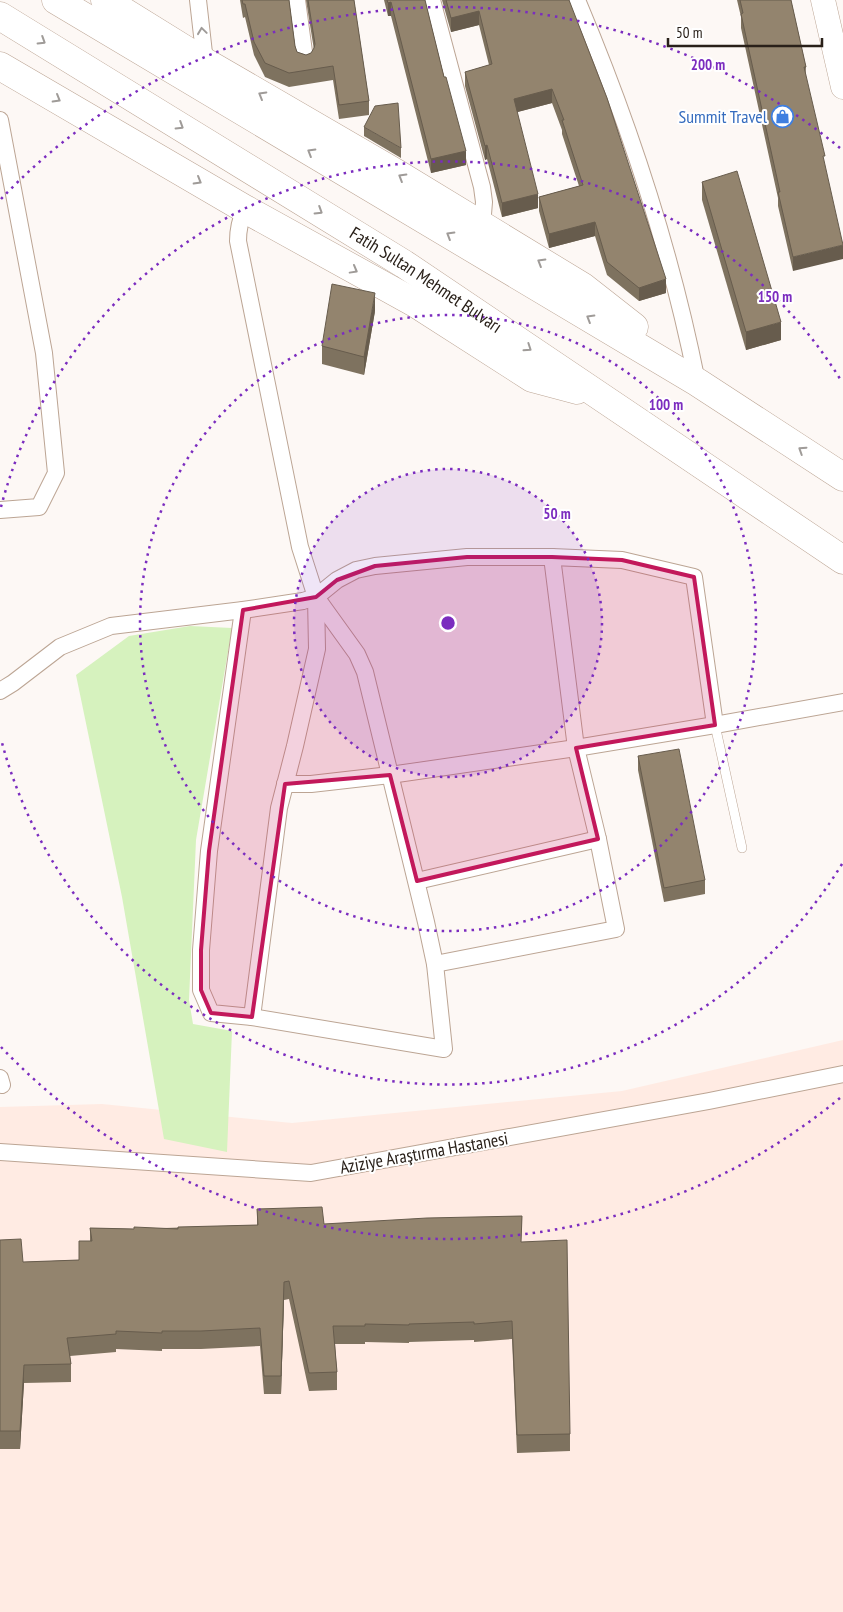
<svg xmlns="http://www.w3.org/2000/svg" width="843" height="1612" viewBox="0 0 843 1612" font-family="'PT Sans Narrow',sans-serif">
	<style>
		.medical { fill: #ffebe3 }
		.green { fill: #d6f2be }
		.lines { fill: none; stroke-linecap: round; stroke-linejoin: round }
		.service-casing { stroke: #bca594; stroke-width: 10 }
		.minor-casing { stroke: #bca594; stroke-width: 18 }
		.secondary-casing { stroke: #bca594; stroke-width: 25 }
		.trunk-casing { stroke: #bca594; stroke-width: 29 }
		.service { stroke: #fff; stroke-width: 9 }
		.minor { stroke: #fff; stroke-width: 16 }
		.secondary { stroke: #fff; stroke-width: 24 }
		.trunk { stroke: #fff; stroke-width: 28 }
		.wall { fill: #7e725f }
		.shaded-wall { fill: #675c4d }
		.building { fill: #93846e; stroke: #675c4d }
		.oneway { stroke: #9f9b98 }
		.marked { fill: #c2185b; fill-opacity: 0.2; stroke: #c2185b; stroke-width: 4; stroke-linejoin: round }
		.ring { fill: none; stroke: #7b2cbf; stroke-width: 2.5; stroke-dasharray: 2.5 5 }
		.labels { text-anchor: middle; stroke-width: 4; stroke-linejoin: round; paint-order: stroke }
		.shop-label { font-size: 18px; fill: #366cbe; stroke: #fff; text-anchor: end }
		.street-label { font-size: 18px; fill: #292019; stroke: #fff }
		.centre { fill: #7b2cbf; stroke: #fff; stroke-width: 2.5 }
		.ring-label { font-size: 15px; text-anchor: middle; font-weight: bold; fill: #7b2cbf; stroke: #fff; stroke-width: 4; stroke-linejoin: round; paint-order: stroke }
	</style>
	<rect width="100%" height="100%" fill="#fdf8f5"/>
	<polygon class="medical" points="843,1040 843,1612 0,1612 0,1107 102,1104 292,1123 622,1091"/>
	<polygon class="green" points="190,626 232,628 196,840 189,1000 193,1024 232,1031 227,1152 164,1139 122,897 76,675 129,636"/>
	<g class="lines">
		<defs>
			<polyline id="service" points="715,725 742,848"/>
			<g id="minor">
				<polyline points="198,0 205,62"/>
				<polyline points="297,0 305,59"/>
				<polyline points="432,0 482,187 484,202 482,226"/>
				<path d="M577,0C629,123 671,251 697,382"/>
				<polyline points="0,120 44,353 56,473 39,507 0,510"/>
				<path d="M245,209C240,220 238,229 238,241L300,547L316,597L317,649L295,746L279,808L252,1017"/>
				<polyline points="243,610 209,851 201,950 201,990 211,1013 252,1017 444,1049 435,964 426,922 365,672 357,654 316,597"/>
				<polyline points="0,691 13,683 60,647 111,626 243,610 303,601 316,597 337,580 356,570 375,566 467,557 552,557 622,560 694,577 715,725"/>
				<polyline points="285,784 311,784 390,775 576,748 715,725 843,702"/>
				<polyline points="417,881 598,839"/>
				<polyline points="435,964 616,929 598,839 576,748 552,557"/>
				<polyline points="0,1078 2,1085"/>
				<polyline points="0,1152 311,1173 709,1101 843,1074"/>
			</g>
			<polyline id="secondary" points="823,0 843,87"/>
			<g id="trunk">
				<polyline points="56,0 697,382 843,477"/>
				<polyline points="105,0 205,62 396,173 583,287 634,327"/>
				<path id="s1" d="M0,16L404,264L843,560"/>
				<polyline points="0,66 245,209 415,303 532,378 577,390"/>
			</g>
		</defs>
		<use href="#service" class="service-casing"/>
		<use href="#minor" class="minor-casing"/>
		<use href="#secondary" class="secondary-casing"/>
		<use href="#trunk" class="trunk-casing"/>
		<use href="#service" class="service"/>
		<use href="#minor" class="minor"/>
		<use href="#secondary" class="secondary"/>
		<use href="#trunk" class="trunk"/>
	</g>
	<g class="wall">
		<polygon points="240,0 289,0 295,46 297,52 306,55 311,53 314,50 306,0 354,0 369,101 369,115 339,119 333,80 289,87 265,77 254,55 245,17 243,18"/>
		<polygon points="384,0 425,0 466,165 431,173 391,16 388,16"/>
		<polygon points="442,0 569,0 666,293 639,301 607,275 595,236 549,248 539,211 539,197 579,186 562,134 562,130 552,103 517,112 538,208 502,217 487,159 485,160 465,86 465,72 489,65 479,25 451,32"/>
		<polygon points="737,0 791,0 806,67 793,271 778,206 778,198 741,28 741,17"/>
		<polygon points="364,127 401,148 401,158 364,136"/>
		<polygon points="702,182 781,340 746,350 702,200"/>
		<polygon points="375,311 364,375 322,364 322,346"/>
		<polygon points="638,756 705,880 705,894 664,902 638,770"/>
		<polygon points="257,1209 324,1224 522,1216 521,1242 570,1434 570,1451 517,1453 512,1339 474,1342 474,1340 409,1342 409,1343 365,1342 365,1344 335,1344 337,1372 337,1390 309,1391 289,1299 284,1300 281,1394 264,1394 260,1346 201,1349 162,1349 162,1351 116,1349 116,1352 70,1356 71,1364 71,1382 24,1383 20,1449 0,1449 0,1240 23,1262 79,1260 79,1241 90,1241 90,1228 134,1229 257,1225"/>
	</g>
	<g class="shaded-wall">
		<polygon points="391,2 391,16 388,16 388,3"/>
		<polygon points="479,11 479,25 451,32 451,18"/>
		<polygon points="552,89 552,103 514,113 514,99"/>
		<polygon points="487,145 487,159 485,160 485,146"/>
		<polygon points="466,151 466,165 431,173 431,159"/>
		<polygon points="538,194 538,208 502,217 502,203"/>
		<polygon points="595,222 595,236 549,248 549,234"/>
		<polygon points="843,245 843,259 793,271 793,257"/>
		<polygon points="666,279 666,293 639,301 639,288"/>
		<polygon points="375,293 375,311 364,375 364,357"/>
		<polygon points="781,322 781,340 746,350 746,332"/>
		<polygon points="284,1282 284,1300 281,1394 281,1376"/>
		<polygon points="24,1365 24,1383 20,1449 20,1431"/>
	</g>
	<g class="building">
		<polygon points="242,0 289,0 295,46 297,52 306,55 311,53 314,48 315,44 308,0 354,0 369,101 339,105 333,66 289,73 265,63 254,42 245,4 243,4"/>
		<polygon points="387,0 425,0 444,77 446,77 466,151 431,159 391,2 388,3"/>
		<polygon points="446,0 569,0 607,98 666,279 639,288 607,262 595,222 549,234 539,197 583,185 562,120 564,120 552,89 514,99 538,194 502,203 487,145 485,146 465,72 492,64 479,11 451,18"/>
		<polygon points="740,0 791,0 806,67 804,67 825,156 823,156 843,245 793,257 778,192 780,192 741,14 743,13"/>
		<polygon points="398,103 401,148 364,127 375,106"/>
		<polygon points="737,171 781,322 746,332 702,182"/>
		<polygon points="332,284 375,293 364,357 322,346"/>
		<polygon points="679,749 705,880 664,888 638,756"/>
		<polygon points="322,1207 324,1224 427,1218 522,1216 521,1242 567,1240 570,1434 517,1435 512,1321 474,1324 474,1322 409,1324 409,1325 365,1324 365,1326 333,1326 337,1372 309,1373 289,1281 284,1282 281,1376 264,1376 260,1328 201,1331 162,1331 162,1333 116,1331 116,1334 67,1338 71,1364 24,1365 20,1431 0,1431 0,1240 21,1239 23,1262 79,1260 79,1241 92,1241 90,1228 134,1229 134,1227 178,1229 178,1227 258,1225 257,1209"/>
	</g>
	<defs><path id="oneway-chevron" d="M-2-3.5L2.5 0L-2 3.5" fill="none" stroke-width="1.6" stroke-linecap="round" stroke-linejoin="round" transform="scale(1.25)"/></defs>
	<g class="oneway">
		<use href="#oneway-chevron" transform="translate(202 31) rotate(-98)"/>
		<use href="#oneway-chevron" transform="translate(42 41) rotate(32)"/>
		<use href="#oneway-chevron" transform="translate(262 95) rotate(-150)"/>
		<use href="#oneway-chevron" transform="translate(57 99) rotate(30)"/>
		<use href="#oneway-chevron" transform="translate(180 126) rotate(32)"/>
		<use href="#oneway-chevron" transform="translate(311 152) rotate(-149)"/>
		<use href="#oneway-chevron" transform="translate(402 177) rotate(-149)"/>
		<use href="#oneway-chevron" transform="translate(198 181) rotate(30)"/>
		<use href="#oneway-chevron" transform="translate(319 211) rotate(32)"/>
		<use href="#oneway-chevron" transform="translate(450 235) rotate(-149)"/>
		<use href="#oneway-chevron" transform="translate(541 262) rotate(-149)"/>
		<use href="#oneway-chevron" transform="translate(354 270) rotate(29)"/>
		<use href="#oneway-chevron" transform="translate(590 318) rotate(-149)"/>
		<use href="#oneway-chevron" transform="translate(528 348) rotate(34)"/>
		<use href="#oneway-chevron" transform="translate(802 450) rotate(-147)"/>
	</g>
	<path class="marked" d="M467,557H552L622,560L694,577L715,725L576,748L598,839L417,881L390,775L285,784L252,1017L211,1013L201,990V950L209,851L243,610L316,597L337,580L375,566Z"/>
	<circle cx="448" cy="623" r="154" fill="#7b2cbf" fill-opacity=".12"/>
	<g class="ring">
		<circle cx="448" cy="623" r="154"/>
		<circle cx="448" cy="623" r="308"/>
		<path d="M842 864A462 462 0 0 1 1 739M1 507A462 462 0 0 1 842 382"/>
		<path d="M840 1098A616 616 0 0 1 1 1047M1 199A616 616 0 0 1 840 148"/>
	</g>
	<defs>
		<symbol id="shop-ring" viewBox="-11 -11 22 22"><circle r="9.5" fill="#fff" stroke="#3f7fe0" stroke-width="1.5"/><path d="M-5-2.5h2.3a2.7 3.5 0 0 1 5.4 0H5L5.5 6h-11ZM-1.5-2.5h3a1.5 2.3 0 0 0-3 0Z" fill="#3f7fe0"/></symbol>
	</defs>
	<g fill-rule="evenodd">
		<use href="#shop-ring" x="770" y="104" width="25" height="25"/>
	</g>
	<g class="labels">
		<g class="shop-label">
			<text x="767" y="123">Summit Travel</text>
		</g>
		<g class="street-label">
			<text dy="6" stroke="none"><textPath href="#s1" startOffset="501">Fatih Sultan Mehmet Bulvarı</textPath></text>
			<text transform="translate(424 1153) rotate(-10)" y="6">Aziziye Araştırma Hastanesi</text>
		</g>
	</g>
	<circle cx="448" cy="623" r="8" class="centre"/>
	<g class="ring-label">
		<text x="708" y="70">200 m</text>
		<text x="775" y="302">150 m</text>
		<text x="666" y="410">100 m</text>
		<text x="557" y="519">50 m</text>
	</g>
	<path d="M668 38v8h154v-8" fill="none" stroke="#292019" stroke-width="2.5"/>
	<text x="676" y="38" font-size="15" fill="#292019" stroke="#ffffff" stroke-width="4" paint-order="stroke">50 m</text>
</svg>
